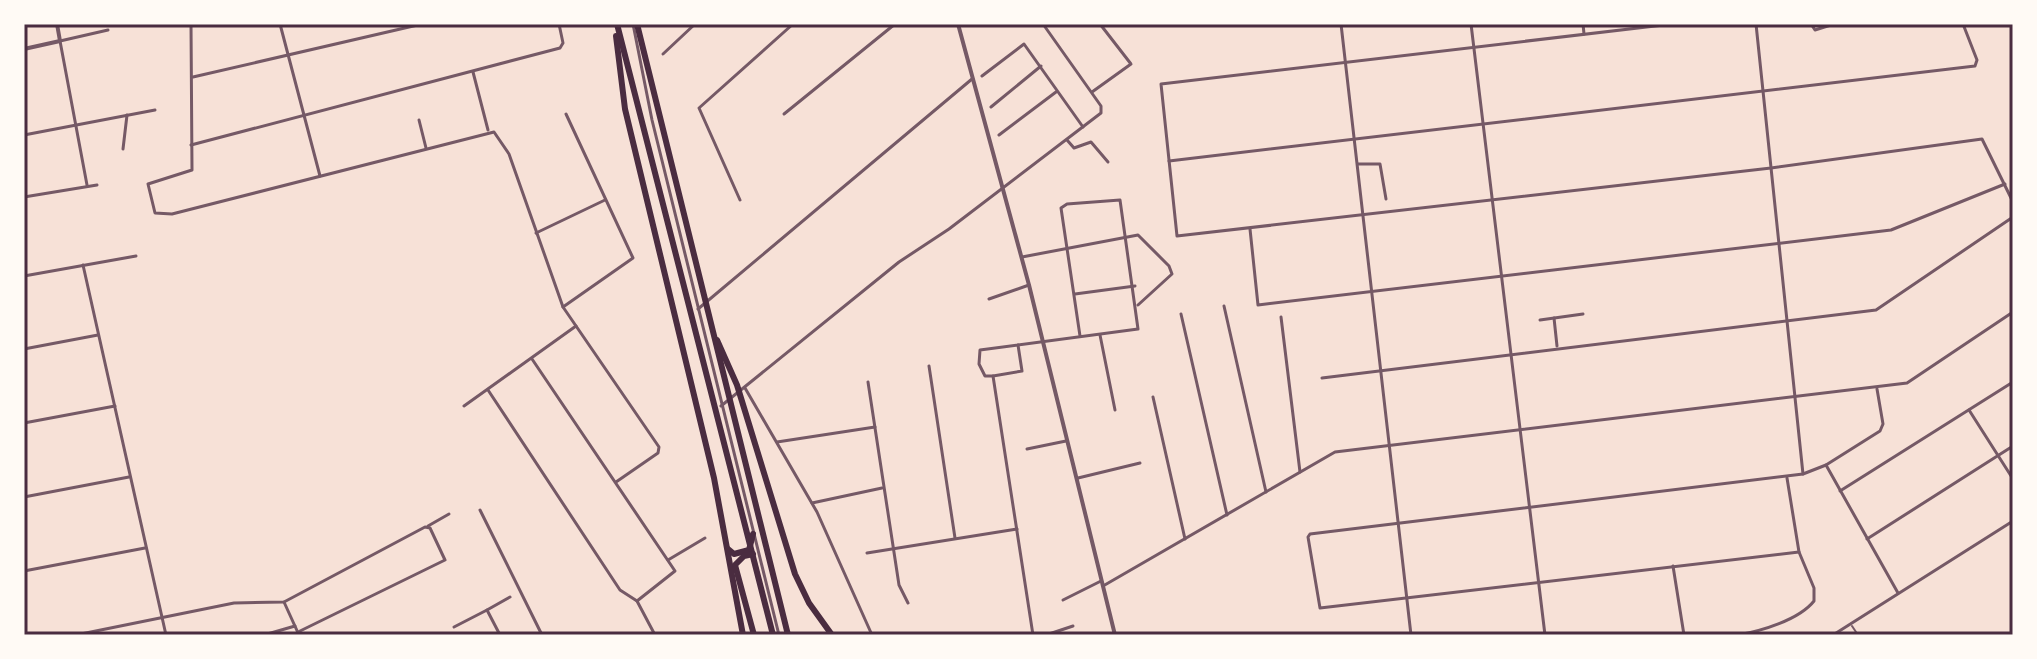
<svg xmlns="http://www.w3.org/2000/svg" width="2037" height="659" viewBox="0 0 2037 659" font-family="'Source Serif 4',serif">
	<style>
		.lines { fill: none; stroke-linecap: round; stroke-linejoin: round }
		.service { stroke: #755966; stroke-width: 2 }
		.minor { stroke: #755966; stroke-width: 3 }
		.tertiary { stroke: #755966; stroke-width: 4 }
		.motorway { stroke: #4a2c40; stroke-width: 6 }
		.neatline { fill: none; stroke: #4a2c40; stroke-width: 3 }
	</style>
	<rect width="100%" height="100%" fill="#f7e1d7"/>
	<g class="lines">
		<polyline class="service" points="1852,626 1858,635"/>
		<g class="minor">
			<polyline points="191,24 192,170 148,184 155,213 172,214 494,132 509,154 563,307 659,447 658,453 616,482"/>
			<polyline points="280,24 320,176"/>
			<polyline points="633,24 652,120 779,635"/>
			<polyline points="1341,24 1411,635"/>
			<polyline points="1471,24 1545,635"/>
			<polyline points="1583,24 1584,34"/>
			<polyline points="1672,24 1161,84 1177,236 1771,168 1982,139 2013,202"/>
			<polyline points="1756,24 1803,474"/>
			<polyline points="1811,24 1815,30 1834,24"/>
			<polyline points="663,54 695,24"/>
			<polyline points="473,72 488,130"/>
			<polyline points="982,76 1024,44 1083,127"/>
			<polyline points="193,77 422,24"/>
			<polyline points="1092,92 1131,64 1100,24"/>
			<polyline points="991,107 1041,66"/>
			<polyline points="784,114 895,24"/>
			<polyline points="419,120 426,148"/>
			<polyline points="24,135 155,110"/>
			<polyline points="999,135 1056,92"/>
			<polyline points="1067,140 1074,148 1091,142 1108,162"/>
			<polyline points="191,145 560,48 563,43 559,24"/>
			<polyline points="123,149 127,115"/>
			<polyline points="1169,161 1975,66 1977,60 1963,24"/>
			<polyline points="1358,164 1380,164 1386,199"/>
			<polyline points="87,185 60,41 108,30"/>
			<polyline points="24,197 97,185"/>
			<polyline points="740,200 699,108 793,24"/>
			<polyline points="1250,229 1258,305 1891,230 2005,184"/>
			<polyline points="536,233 605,200"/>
			<polyline points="1022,257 1138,235 1169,266 1172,274 1138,305"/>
			<polyline points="83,265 166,635"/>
			<polyline points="24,276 136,256"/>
			<polyline points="1075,294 1135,286"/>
			<polyline points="989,299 1029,285"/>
			<polyline points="1224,306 1266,492"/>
			<polyline points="563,307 633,258 566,114"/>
			<polyline points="698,309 972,79"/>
			<polyline points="1181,314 1227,515"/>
			<polyline points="1281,317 1300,472"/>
			<polyline points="1554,318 1557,346"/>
			<polyline points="1540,320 1583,314"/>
			<polyline points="1100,335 1115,410"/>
			<polyline points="24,349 98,335"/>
			<polyline points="532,359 675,571 637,601 655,635"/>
			<polyline points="929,366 955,538"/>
			<polyline points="993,376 1022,371 1018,345"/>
			<polyline points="1322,378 1876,310 2013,217"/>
			<polyline points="868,382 899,585 908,603"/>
			<polyline points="745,388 817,512 872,635"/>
			<polyline points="488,390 620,590 637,601"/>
			<polyline points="1153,397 1185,539"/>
			<polyline points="464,406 576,326"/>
			<polyline points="721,406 899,262 949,229 1101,113 1101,106 1043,24"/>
			<polyline points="1969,410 2013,479"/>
			<polyline points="24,423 115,406"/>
			<polyline points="777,442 875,427"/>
			<polyline points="1027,449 1066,441"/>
			<polyline points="1826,465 1898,593"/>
			<polyline points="1078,478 1140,463"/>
			<polyline points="1840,491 2013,382"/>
			<polyline points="24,497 129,477"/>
			<polyline points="812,503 882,488"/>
			<polyline points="480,510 542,635"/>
			<polyline points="428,526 449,514"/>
			<polyline points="1867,539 2013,446"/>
			<polyline points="1799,552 1320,608 1308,537 1310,534 1803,474 1826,465 1880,431 1883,424 1877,389"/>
			<polyline points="867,553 1017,529"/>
			<polyline points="668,560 705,538"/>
			<polyline points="1673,566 1684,635"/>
			<polyline points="24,571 145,548"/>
			<polyline points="1103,586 1335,452 1907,383 2013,312"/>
			<polyline points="1063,600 1101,581"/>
			<polyline points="284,602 299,635"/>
			<polyline points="454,627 487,610"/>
			<polyline points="76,635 234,603 284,602 425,527 430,528 445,560 298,632"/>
			<polyline points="264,635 295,626"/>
			<polyline points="500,635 487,610 510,597"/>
			<polyline points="1033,635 993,376 985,376 979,364 980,350 1138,329 1120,200 1067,204 1061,208 1080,336"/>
			<polyline points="1046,635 1073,626"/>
			<path d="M1738,635C1761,631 1799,620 1814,601V588L1799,552L1787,478"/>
			<polyline points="1833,635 2013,521"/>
		</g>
		<g class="tertiary">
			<polyline points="958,24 1029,285 1115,635"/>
			<polyline points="24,49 60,41 57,24"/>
		</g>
		<g class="motorway">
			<polyline points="617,24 773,635"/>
			<polyline points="637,24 788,635"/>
			<polyline points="616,36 625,109 714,478 743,635"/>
			<polyline points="717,340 737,385 795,574 809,603 832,635"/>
			<polyline points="728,549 734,554 749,550 753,534"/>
			<polyline points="753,554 744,556 735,565 754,635"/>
		</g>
	</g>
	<rect width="2037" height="659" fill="none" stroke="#fffaf5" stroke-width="52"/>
	<rect x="26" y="26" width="1985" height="607" class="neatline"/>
</svg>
